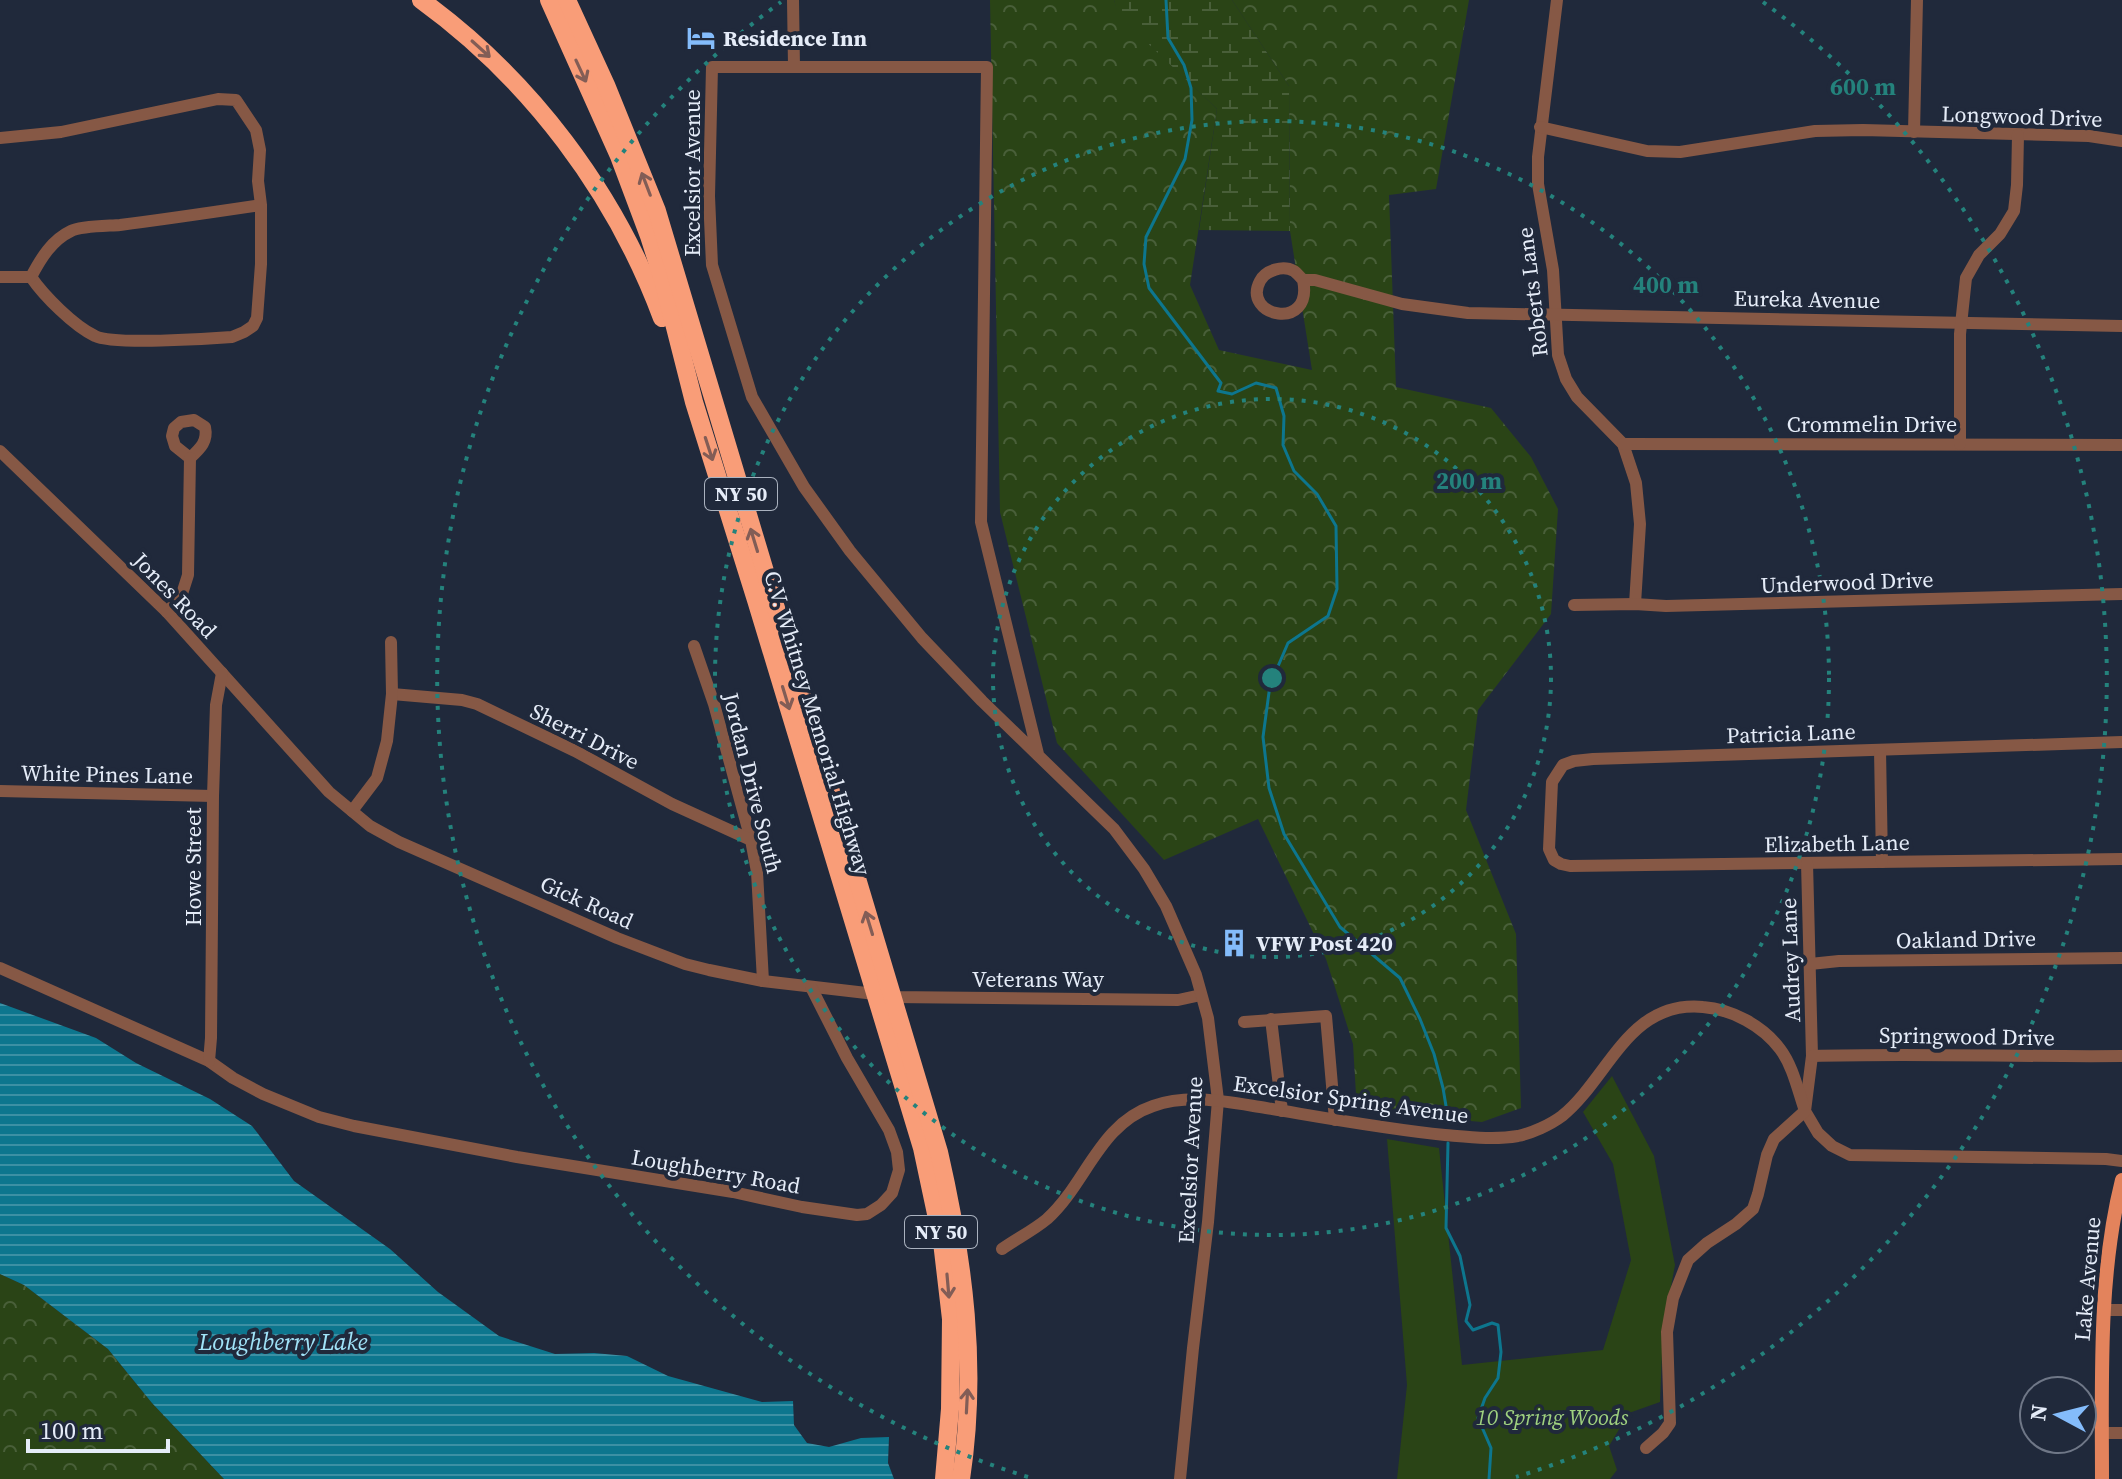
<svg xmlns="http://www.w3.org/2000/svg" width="2122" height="1479" viewBox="0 0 2122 1479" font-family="'Source Serif 4',serif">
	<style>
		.forest { fill: url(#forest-crowns) }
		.wetland { fill: url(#wetland-marsh) }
		.green { fill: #2a4416 }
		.water { fill: url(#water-rules) }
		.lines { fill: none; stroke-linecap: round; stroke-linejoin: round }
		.stream { stroke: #0d768e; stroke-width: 3 }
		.minor { stroke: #865845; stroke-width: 12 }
		.major { stroke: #e3835c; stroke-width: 14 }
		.highway { stroke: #f99d78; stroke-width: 18 }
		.oneway { stroke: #825d56 }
		.ring { fill: none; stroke: #24827c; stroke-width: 4; stroke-dasharray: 4 8 }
		.labels { text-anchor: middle; stroke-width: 8; stroke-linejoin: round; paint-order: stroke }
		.shield { fill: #20293b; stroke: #aab2bf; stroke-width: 2 }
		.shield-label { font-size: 20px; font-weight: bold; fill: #e5ecf8 }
		.poi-label { font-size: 22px; font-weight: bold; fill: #e5ecf8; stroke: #20293b; text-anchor: start }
		.street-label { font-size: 22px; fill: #e5ecf8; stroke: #20293b }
		.park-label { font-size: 22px; font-style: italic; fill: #9fd17f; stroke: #20293b }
		.water-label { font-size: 24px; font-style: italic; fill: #a0e3f8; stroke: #20293b }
		.centre { fill: #24827c; stroke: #20293b; stroke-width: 4 }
		.ring-label { font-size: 24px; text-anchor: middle; font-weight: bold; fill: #24827c; stroke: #20293b; stroke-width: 8; stroke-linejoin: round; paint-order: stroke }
	</style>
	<defs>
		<pattern id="forest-crowns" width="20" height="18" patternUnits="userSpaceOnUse" patternTransform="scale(2)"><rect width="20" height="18" fill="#2a4416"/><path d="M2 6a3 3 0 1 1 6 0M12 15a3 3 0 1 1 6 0" fill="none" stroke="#495f39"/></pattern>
		<pattern id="wetland-marsh" width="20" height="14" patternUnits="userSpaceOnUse" patternTransform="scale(2)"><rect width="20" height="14" fill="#2a4416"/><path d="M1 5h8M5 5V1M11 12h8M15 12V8" fill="none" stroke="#495f39"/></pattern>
		<pattern id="water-rules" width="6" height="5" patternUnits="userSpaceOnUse" patternTransform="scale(2)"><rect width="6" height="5" fill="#0d768e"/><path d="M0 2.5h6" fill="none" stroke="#3c90a4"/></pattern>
	</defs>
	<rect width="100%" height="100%" fill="#20293b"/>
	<g class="forest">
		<polygon points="990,0 1114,0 1119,15 1217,109 1190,285 1219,350 1312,370 1290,231 1289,86 1232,0 1469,0 1436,189 1389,195 1396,387 1491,408 1531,457 1558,509 1551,614 1478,710 1466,810 1516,934 1521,1108 1482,1122 1357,1111 1353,1044 1326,959 1258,819 1164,860 1057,743 1000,512"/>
		<polygon points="0,1274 24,1285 108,1349 152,1403 224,1479 0,1479"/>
	</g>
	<polygon class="wetland" points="1114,0 1232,0 1289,86 1290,231 1199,230 1217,109 1118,15"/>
	<polygon class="green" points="1612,1076 1654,1156 1675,1265 1663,1329 1660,1402 1629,1413 1609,1446 1617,1470 1610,1479 1397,1479 1407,1385 1387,1139 1439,1148 1462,1365 1603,1350 1631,1260 1613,1164 1583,1112"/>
	<polygon class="water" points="0,1003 96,1038 136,1063 210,1099 252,1126 294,1181 390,1249 438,1292 499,1336 555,1354 594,1353 627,1356 668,1376 762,1402 793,1401 794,1425 807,1443 829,1447 861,1438 889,1437 888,1463 894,1479 224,1479 152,1403 108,1349 24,1285 0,1274"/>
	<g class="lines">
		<g class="stream">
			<polyline points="1166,0 1168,38 1184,65 1191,88 1192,120 1185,159 1146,237 1144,264 1149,288 1221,383 1218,391 1232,394 1256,383 1276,388 1284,416 1283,445 1294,471 1317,494 1336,526 1337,589 1328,616 1288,643 1270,685 1263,737 1269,788 1284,834 1340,927 1400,978 1420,1019 1434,1054 1443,1088 1448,1118"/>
			<polyline points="1448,1143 1446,1228 1460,1256 1470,1305 1466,1321 1473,1330 1492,1323 1498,1325 1501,1352 1498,1378 1485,1398 1478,1418 1491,1448 1489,1479"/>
		</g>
		<g class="minor">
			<polyline points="793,0 794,67"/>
			<polyline points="1557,0 1538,157 1538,184 1553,270 1558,355 1566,379 1577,397 1623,444 1636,483 1640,524 1635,604"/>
			<polyline points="1540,127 1647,151 1680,152 1815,131 1863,130 2089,136 2122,141"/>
			<polyline points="1914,132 1917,0"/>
			<path d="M0,138L61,132L218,99L236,100L256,130L260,150L258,181L261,205V264L257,318L253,326L244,332L232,337C207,339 112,345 95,336C74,326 44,296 31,277C41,258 52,240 71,231C81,226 108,226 120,225C167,219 214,212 261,205"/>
			<polyline points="0,277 31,277"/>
			<path d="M1303,280C1314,332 1241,317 1260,281C1266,270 1283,265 1294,271C1297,273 1300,277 1303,280H1315L1402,304L1468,313L2122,326"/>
			<path d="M194,420L205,427C208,441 201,448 190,458L175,446L172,436L174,428L181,422Z"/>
			<polyline points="1623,444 2122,445"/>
			<polyline points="1960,444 1960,334 1966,278 1979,255 2000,234 2014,211 2017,185 2018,135"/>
			<polyline points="0,451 167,612 329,792 370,826 399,842 617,938 685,964 709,970 763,981 875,994 891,997 1178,1000 1201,995"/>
			<polyline points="1574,605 1635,604 1666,606 2122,594"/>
			<polyline points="167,612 181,597 188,575 190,458"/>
			<polyline points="694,646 714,704 751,840 757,872 763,981"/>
			<polyline points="392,694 462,700 477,704 575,751 672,804 751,840"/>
			<polyline points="2122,742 1593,759 1574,761 1563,765 1552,782 1549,849 1554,860 1561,864 1570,866 2122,859"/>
			<polyline points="1880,750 1882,862"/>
			<polyline points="1038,754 981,522 987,67 712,67 709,196 712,265 752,397 804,487 850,551 922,638 982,701 1114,829 1144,869 1166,906 1196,975 1208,1018 1218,1100 1208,1222 1193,1348 1180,1479"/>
			<polyline points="0,791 213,796"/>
			<polyline points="352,811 377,778 387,741 392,694 391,642"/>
			<polyline points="1807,863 1812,1056 1805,1111 1818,1133 1832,1146 1850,1155 2106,1159 2122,1161"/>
			<polyline points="1810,964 1839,961 2122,958"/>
			<polyline points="0,968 209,1061 233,1078 263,1094 319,1117 354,1126 517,1157 733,1192 802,1207 857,1215 867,1214 881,1205 892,1193 899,1170 897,1152 889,1130 847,1058 811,987"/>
			<polyline points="1271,1019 1282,1111"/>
			<polyline points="1244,1022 1326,1016 1335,1120"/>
			<path d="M1812,1056C1915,1053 2019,1057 2122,1056"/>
			<polyline points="209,1061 211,1038 213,796 216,705 222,673"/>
			<path d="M1002,1249C1016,1239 1034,1230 1047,1219C1086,1184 1099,1124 1153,1106C1190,1093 1228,1102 1266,1108C1326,1118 1385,1129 1445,1135C1469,1137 1494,1140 1518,1136C1532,1133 1550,1125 1562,1116C1609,1078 1628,1000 1703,1007C1732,1009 1763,1026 1780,1049C1793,1066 1798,1091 1805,1111L1774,1139L1767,1155L1758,1194L1753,1209L1736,1224L1707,1243L1688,1260L1673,1298L1667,1332L1670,1423L1663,1433L1646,1448"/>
			<polyline points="2103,1310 2122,1310"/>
			<polyline points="2102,1433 2122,1433"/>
		</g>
		<path class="major" d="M2102,1479C2102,1381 2098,1275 2122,1180"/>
		<g class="highway">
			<path d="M421,0C530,79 615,192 662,318"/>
			<polyline points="549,0 619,156 649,236 663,280 694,402 756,600 922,1148 942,1242 951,1319 950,1409 944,1479"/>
			<path d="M567,0L606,85L657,211L939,1152C964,1261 978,1368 961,1479"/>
		</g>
	</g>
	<defs><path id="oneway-shaft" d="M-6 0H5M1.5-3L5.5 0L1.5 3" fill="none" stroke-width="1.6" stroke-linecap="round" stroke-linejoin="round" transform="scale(2)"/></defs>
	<g class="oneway">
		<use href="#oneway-shaft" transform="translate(481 49) rotate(42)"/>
		<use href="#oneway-shaft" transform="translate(581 71) rotate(65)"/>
		<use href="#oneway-shaft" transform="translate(646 184) rotate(-111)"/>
		<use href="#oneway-shaft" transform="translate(709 449) rotate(72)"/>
		<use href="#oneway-shaft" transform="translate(754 540) rotate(-107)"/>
		<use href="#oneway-shaft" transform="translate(786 698) rotate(73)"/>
		<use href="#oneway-shaft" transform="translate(869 923) rotate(-107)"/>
		<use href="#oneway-shaft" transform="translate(948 1286) rotate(85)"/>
		<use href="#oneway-shaft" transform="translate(967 1401) rotate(-87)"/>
	</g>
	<g class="ring">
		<circle cx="1272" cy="678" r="279"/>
		<circle cx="1272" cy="678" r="557"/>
		<path d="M1028 1477A836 836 0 0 1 781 2M1763 2A836 836 0 0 1 1516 1477"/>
	</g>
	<defs>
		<symbol id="hotel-bare" viewBox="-9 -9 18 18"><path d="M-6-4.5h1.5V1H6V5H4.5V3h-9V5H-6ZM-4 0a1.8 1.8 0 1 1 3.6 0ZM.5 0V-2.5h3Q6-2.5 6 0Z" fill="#84bcfb" stroke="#20293b" stroke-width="2.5" paint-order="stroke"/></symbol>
		<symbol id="building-bare" viewBox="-9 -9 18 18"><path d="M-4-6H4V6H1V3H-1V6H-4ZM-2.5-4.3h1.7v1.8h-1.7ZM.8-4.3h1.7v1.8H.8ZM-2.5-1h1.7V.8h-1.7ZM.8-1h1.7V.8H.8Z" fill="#84bcfb" stroke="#20293b" stroke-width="2.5" paint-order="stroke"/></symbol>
	</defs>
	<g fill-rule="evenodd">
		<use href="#hotel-bare" x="681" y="18" width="40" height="40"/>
		<use href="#building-bare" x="1214" y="923" width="40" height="40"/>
	</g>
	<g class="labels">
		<g class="shield">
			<rect x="705" y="478" width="72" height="32" rx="6"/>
			<rect x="905" y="1216" width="72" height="32" rx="6"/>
		</g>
		<g class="shield-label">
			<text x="741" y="501">NY 50</text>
			<text x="941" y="1239">NY 50</text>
		</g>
		<g class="poi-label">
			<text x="723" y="46">Residence Inn</text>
			<text x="1256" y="951">VFW Post 420</text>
		</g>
		<g class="street-label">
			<text transform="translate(2022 116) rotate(2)" y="8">Longwood Drive</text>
			<text transform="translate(692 173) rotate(-90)" y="8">Excelsior Avenue</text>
			<text transform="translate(1532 292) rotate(-97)" y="8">Roberts Lane</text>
			<text transform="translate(1807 299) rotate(1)" y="8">Eureka Avenue</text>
			<text x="1872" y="432">Crommelin Drive</text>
			<text transform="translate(1847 582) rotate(-2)" y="8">Underwood Drive</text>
			<text transform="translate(175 595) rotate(46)" y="8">Jones Road</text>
			<text transform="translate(818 723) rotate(73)" y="8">C.V. Whitney Memorial Highway</text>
			<text transform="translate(1791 733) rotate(-2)" y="8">Patricia Lane</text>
			<text transform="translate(585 736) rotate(27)" y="8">Sherri Drive</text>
			<text transform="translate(107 774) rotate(1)" y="8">White Pines Lane</text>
			<text transform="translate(753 783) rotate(76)" y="8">Jordan Drive South</text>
			<text transform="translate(1837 843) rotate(-1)" y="8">Elizabeth Lane</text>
			<text transform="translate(193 867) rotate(-90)" y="8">Howe Street</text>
			<text transform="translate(587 902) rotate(24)" y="8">Gick Road</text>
			<text transform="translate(1966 939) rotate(-1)" y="8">Oakland Drive</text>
			<text transform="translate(1790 960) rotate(-92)" y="8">Audrey Lane</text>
			<text x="1038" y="987">Veterans Way</text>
			<text transform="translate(1967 1036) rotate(1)" y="8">Springwood Drive</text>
			<text transform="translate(1351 1099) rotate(8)" y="8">Excelsior Spring Avenue</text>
			<text transform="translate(1190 1160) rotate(-87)" y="8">Excelsior Avenue</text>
			<text transform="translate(716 1171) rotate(10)" y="8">Loughberry Road</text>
			<text transform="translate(2087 1279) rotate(-85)" y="8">Lake Avenue</text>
		</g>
		<g class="park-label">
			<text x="1552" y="1425">10 Spring Woods</text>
		</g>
		<g class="water-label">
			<text x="283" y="1350">Loughberry Lake</text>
		</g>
	</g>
	<circle cx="1272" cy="678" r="12" class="centre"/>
	<g class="ring-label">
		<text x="1863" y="95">600 m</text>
		<text x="1666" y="293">400 m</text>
		<text x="1469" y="489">200 m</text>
	</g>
	<g transform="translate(2058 1415) rotate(277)"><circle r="38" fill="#20293b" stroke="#6f7787" stroke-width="2"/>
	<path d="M0-6L14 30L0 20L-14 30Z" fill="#84bcfb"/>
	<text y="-12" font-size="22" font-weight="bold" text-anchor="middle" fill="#e5ecf8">N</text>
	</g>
	<path d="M28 1439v12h140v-12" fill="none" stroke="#e5ecf8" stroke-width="4"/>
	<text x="40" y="1439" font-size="24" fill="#e5ecf8" stroke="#20293b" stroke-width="6" paint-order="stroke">100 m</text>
</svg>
